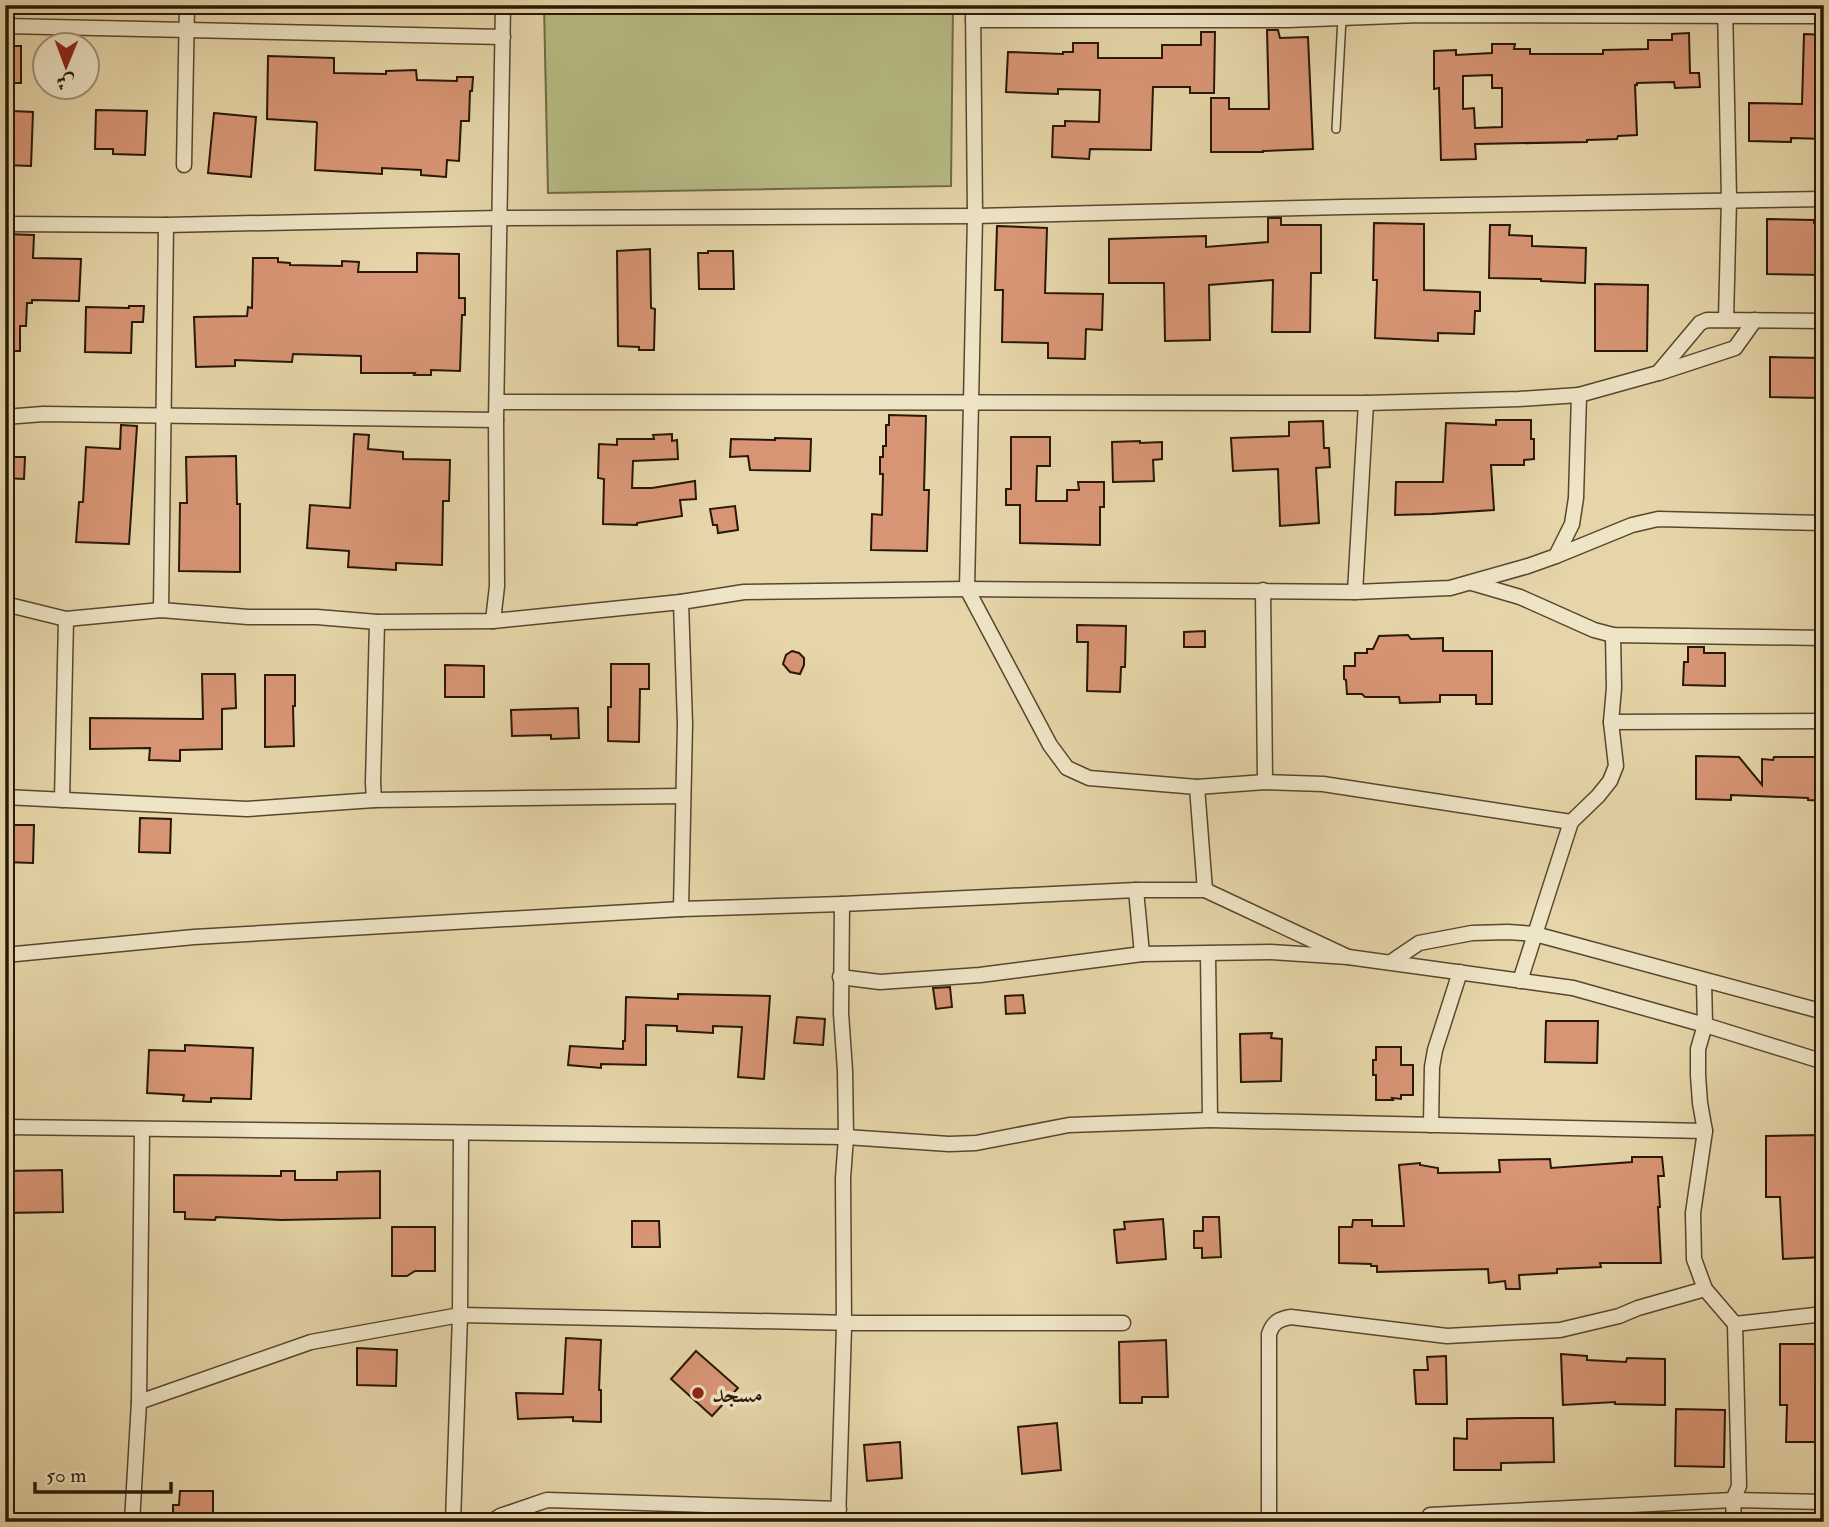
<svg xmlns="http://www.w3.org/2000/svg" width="1829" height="1527" viewBox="0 0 1829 1527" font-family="'IM FELL Double Pica',Amiri,serif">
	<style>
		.green { fill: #b8bc85; stroke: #706a46; stroke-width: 2 }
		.building { fill: #d89575; stroke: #291806; stroke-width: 2; fill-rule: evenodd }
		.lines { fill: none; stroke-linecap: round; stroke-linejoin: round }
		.lane-casing { stroke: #58472e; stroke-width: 10 }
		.street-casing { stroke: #58472e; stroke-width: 17 }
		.lane { stroke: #eee4c6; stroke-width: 7 }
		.street { stroke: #eee4c6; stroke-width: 14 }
		.poi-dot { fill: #8f2418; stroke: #eee4c6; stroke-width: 2.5 }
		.labels { text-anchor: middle; stroke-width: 7; stroke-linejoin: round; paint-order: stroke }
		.poi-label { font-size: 26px; fill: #291806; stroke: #eee4c6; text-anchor: start }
	</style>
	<rect width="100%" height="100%" fill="#e5d5a8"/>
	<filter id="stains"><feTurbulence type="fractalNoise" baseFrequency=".00286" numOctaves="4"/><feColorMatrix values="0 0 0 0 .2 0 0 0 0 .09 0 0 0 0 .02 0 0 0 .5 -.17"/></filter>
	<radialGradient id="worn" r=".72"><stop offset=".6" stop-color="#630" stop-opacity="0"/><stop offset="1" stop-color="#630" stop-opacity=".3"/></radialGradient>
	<polygon class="green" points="544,5 953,5 951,186 548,193"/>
	<g class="building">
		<polygon points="1267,30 1278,30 1280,38 1308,37 1313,149 1263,151 1263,152 1211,152 1211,98 1229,98 1229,109 1269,109"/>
		<polygon points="1201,32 1215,32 1214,93 1190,93 1190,87 1153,87 1151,150 1090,149 1089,159 1052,157 1053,126 1065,126 1065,121 1099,122 1100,90 1058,89 1058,94 1006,92 1008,52 1063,54 1063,52 1073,52 1073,43 1098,43 1098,58 1162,58 1162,45 1201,45"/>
		<path d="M1689,33L1690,73H1699L1700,87L1675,88L1674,82L1637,83V85H1635L1637,135L1618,136L1617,139L1587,140V142L1475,144L1476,159L1441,160L1439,88L1434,89V51L1456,50V55L1492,53V44H1515L1514,49H1530V54H1603V50L1648,49V40H1672V34ZM1492,75V88H1502V127L1475,128L1474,108L1463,109V76Z"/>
		<polygon points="1804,34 1824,35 1824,139 1791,138 1791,142 1749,141 1749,103 1802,104"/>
		<rect x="5" y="46" width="16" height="37"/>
		<polygon points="268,56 334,58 334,73 386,74 386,71 416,70 417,80 457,81 457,77 473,77 472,91 470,91 469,121 461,121 459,161 447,160 446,177 421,175 421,170 382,168 382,174 315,170 317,123 316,122 267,119"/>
		<polygon points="96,110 147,111 145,155 113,154 113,149 95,149"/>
		<polygon points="12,111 33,112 31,166 5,165 5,122 11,122"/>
		<polygon points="214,113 256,117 251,177 208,173"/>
		<polygon points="1268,218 1281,218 1281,225 1321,225 1321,273 1311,273 1310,332 1272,332 1273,280 1209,285 1210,340 1165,341 1164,283 1109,283 1109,239 1206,236 1206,247 1268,242"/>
		<polygon points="1767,219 1814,220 1814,223 1822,225 1822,275 1767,274"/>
		<polygon points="1374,223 1424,224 1424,290 1480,292 1480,311 1475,311 1474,334 1438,333 1438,341 1375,338 1377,280 1373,280"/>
		<polygon points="1490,225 1510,225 1509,235 1532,236 1532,246 1586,248 1585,283 1541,281 1541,279 1489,278"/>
		<polygon points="997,226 1047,228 1045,293 1103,294 1102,330 1086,329 1085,359 1048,358 1048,343 1002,342 1003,290 995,290"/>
		<polygon points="5,234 34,235 33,258 81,259 79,301 32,300 32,303 27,303 26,326 20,326 20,351 5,351"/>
		<polygon points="650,249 651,308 655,309 654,350 639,350 639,347 618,346 617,251"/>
		<polygon points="708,251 733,251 734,289 699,289 698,253 708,253"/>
		<polygon points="417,253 459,254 459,298 465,298 465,315 462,315 460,371 431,370 431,375 414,375 415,373 361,373 361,356 293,354 292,362 235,360 235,366 196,367 194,317 247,316 248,307 252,308 253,258 278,258 278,262 290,263 290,265 342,266 342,261 359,262 358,272 417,272"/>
		<polygon points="1595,284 1648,285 1647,351 1595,351"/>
		<polygon points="129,306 144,306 143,322 132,322 131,353 85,352 86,307 129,308"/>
		<polygon points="1770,357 1822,358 1822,398 1770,397"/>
		<polygon points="889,415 926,416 924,490 929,490 927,551 871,550 872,514 882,515 883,474 880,474 880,457 883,457 883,446 886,446 886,425 889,425"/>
		<polygon points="1496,420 1531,420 1531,439 1534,439 1534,459 1524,460 1524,465 1491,465 1494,510 1432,514 1395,515 1396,482 1443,482 1446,423 1496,425"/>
		<polygon points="1323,421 1324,448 1329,448 1330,467 1316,468 1319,523 1280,526 1278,469 1233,471 1231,438 1289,436 1289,422"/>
		<polygon points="121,425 137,426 129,544 76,542 79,502 83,502 86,447 120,449"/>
		<polygon points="354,434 369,435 368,449 403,452 403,459 450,460 449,501 443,501 442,565 396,563 396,570 348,567 349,551 307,548 310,505 350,508"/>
		<polygon points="672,434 672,441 677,440 678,459 633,461 632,488 652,488 695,481 696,499 680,500 682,516 637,523 637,525 603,524 604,479 598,478 599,444 617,445 617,439 654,439 653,435"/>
		<polygon points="1011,437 1050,437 1050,466 1037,466 1036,501 1067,501 1067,490 1079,490 1078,482 1104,482 1104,507 1100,507 1100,545 1020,543 1020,505 1006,505 1006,489 1011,489"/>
		<polygon points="775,438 811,439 810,471 750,470 748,456 730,457 731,439 775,440"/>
		<polygon points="1140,441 1140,443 1162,442 1162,459 1153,460 1154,481 1113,482 1112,442"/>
		<polygon points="236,456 237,504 240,504 240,572 179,571 180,503 187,503 186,457"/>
		<polygon points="5,457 25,457 24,479 5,478"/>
		<polygon points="735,506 738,530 718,533 717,525 713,525 710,509"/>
		<polygon points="1077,625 1126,626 1125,667 1121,667 1120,692 1087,691 1088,642 1077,642"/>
		<polygon points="1205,631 1205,647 1184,647 1184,632"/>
		<polygon points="1408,635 1411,639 1443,638 1443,651 1492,651 1492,704 1476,704 1476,695 1440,695 1440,702 1400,703 1399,697 1365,697 1362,694 1347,694 1346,680 1344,679 1344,666 1355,666 1355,653 1367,653 1367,649 1373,649 1379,636"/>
		<polygon points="1688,647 1704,647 1704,653 1725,653 1725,686 1683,685 1684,662 1688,662"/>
		<polygon points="792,651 799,653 804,658 804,665 800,674 790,672 783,664 786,655"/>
		<polygon points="611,664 649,664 649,689 640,689 639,742 608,741 608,707 611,707"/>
		<polygon points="445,665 484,666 484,697 445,697"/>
		<polygon points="202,674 235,674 236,708 222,709 222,749 180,750 180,761 149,760 150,748 90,749 90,718 203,719"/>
		<polygon points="265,675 295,675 295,706 293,706 294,746 265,747"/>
		<polygon points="578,708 579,738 551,739 551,735 512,736 511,710"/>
		<polygon points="1696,756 1739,757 1762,785 1762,759 1773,760 1774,757 1824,757 1824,801 1808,800 1808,798 1731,795 1731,800 1696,799"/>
		<polygon points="140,818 171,819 170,853 139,852"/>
		<polygon points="13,825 34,825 33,863 5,862 5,826 12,827"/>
		<polygon points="950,987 952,1007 936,1009 933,988"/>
		<polygon points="678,994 770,996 764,1079 738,1077 742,1027 713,1026 713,1033 677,1031 677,1026 646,1025 646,1065 601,1064 601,1068 568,1065 570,1046 623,1049 623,1041 625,1041 626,997 678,999"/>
		<polygon points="1023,995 1025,1013 1006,1014 1005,996"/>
		<polygon points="797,1017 825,1019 823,1045 794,1043"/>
		<polygon points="1546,1021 1598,1021 1597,1063 1545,1062"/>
		<polygon points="1272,1033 1271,1038 1282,1039 1281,1081 1241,1082 1240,1034"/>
		<polygon points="185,1045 253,1048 251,1099 211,1098 211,1102 183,1101 184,1095 147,1093 149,1050 185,1051"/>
		<polygon points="1376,1047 1401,1047 1401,1065 1413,1065 1413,1095 1401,1095 1401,1099 1392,1098 1393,1100 1376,1100 1376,1075 1373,1075 1373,1060 1376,1060"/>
		<polygon points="1821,1135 1824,1257 1783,1259 1780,1197 1766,1197 1766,1136"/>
		<polygon points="1632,1157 1662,1157 1664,1176 1658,1176 1660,1207 1658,1207 1661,1263 1600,1263 1601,1267 1557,1269 1557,1273 1519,1275 1520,1289 1506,1289 1505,1281 1489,1283 1488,1269 1377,1272 1377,1266 1371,1266 1371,1264 1339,1263 1339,1227 1352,1227 1353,1220 1372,1220 1372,1226 1404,1226 1399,1165 1420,1163 1420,1165 1438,1168 1438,1173 1500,1172 1499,1160 1550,1159 1551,1168 1632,1162"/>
		<polygon points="62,1170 63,1212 5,1213 5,1171"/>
		<polygon points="281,1171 295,1171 295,1180 337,1180 337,1172 380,1171 380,1218 281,1220 216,1217 215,1220 185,1219 185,1212 174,1212 174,1175 281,1176"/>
		<polygon points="1203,1217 1219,1217 1221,1257 1202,1258 1202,1248 1194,1248 1194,1231 1203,1231"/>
		<polygon points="1163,1219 1166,1259 1117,1263 1114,1230 1125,1229 1124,1222"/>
		<polygon points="632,1221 659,1221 660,1247 632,1247"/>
		<polygon points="392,1227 435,1227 435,1271 415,1271 407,1276 392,1276"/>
		<polygon points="566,1338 601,1340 599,1390 601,1390 601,1422 573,1421 573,1417 518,1419 516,1393 563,1394"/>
		<polygon points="1166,1340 1168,1397 1142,1397 1142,1403 1120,1403 1119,1342"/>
		<polygon points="1780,1344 1824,1344 1824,1442 1786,1442 1787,1405 1780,1405"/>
		<polygon points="357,1348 397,1350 396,1386 357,1385"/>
		<polygon points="696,1351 738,1388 712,1416 671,1379"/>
		<polygon points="1561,1354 1587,1356 1587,1360 1626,1362 1627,1358 1665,1359 1665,1405 1615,1404 1615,1402 1563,1405"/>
		<polygon points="1446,1356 1447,1404 1416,1404 1414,1370 1428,1370 1427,1357"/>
		<polygon points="1676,1409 1725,1410 1724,1467 1675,1466"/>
		<polygon points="1521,1418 1553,1418 1554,1462 1501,1463 1501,1470 1454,1470 1454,1438 1467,1439 1467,1419"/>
		<polygon points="1057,1423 1061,1470 1022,1474 1018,1427"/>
		<polygon points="900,1442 902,1478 867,1481 864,1445"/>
		<polygon points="180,1491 213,1491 213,1522 173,1522 173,1505 179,1505"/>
	</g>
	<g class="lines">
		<defs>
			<polyline id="lane" points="1336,129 1342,18"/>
			<g id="street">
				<polyline points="973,5 975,216 967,589 1050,745 1067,768 1089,778 1197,787 1205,890"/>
				<polyline points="1725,5 1729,199 1726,320"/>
				<polyline points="973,20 1288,20 1420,15 1824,16"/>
				<polyline points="5,26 503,37"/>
				<polyline points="184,165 187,5"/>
				<polyline points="5,224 166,225 500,218 975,216 1343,207 1824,199"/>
				<polyline points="1659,373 1735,348 1755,320"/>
				<polyline points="497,402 1366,403 1519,399 1579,395"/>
				<polyline points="5,417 43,414 496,420"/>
				<polyline points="1556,556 1632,525 1658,519 1824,523"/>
				<polyline points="1472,583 1520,597 1594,630 1613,635 1824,638"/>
				<polyline points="1263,590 1265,782"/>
				<polyline points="1355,592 1366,403"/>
				<polyline points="5,604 66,619 161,610 248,617 317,617 377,622 493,621 681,602"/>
				<polyline points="161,610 166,225"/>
				<polyline points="493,621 497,586 496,420 503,5"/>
				<polyline points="377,622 373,783 374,800 683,796"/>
				<polyline points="1611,722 1824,721"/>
				<polyline points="1197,787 1265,782 1323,784 1571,822"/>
				<polyline points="5,797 247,809 374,800"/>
				<polyline points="62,800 66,619"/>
				<polyline points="1136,890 1142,954"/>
				<polyline points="681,909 685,724 681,602 744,592 967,589 1355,592 1450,588 1528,566 1556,556 1572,524 1576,498 1579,395 1658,373 1700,323 1707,320 1824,321"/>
				<polyline points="1208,954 1210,1120 1705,1131"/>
				<polyline points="5,955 194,937 681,909 842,904 1136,890 1205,890 1348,957"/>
				<polyline points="1391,962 1419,943 1472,933 1508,932 1535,934 1824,1012"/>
				<polyline points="840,977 880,982 980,975 1142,954 1271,952 1348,957 1573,988 1705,1025 1824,1062"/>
				<polyline points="1704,980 1705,1025 1698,1049 1698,1075 1700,1103 1705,1131 1693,1213 1694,1259 1705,1289 1735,1324 1739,1486 1733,1500 1734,1522"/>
				<polyline points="1520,981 1571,822 1598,796 1610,781 1616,766 1611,722 1614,688 1613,635"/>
				<polyline points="1431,1125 1432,1067 1435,1050 1460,972"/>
				<polyline points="5,1127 846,1137 949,1144 976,1143 1069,1125 1210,1120"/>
				<polyline points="1735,1324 1824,1314"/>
				<polyline points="139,1402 311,1342 460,1315 855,1323 1123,1323"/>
				<polyline points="1430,1515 1733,1500 1824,1502"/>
				<polyline points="132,1522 139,1402 142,1129"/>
				<polyline points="453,1522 460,1315 461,1133"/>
				<polyline points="491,1522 500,1516 547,1500 839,1509"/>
				<polyline points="838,1522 844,1327 843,1178 846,1137 845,1071 841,1013 842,904"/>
				<path d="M1269,1522V1334C1273,1322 1279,1319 1291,1317L1447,1336L1560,1330L1619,1316L1638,1308L1705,1289"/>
			</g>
		</defs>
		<use href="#lane" class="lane-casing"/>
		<use href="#street" class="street-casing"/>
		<use href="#lane" class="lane"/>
		<use href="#street" class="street"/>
	</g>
	<circle class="poi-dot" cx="698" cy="1393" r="7"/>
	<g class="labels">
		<g class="poi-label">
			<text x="712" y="1402">مسجد</text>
		</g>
	</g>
	<rect width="1829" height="1527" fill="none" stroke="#e5d5a8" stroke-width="28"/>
	<rect x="7" y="7" width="1815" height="1513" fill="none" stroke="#291806" stroke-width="3.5"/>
	<rect x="14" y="14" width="1801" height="1499" fill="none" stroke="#291806" stroke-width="2"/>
	<g transform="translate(66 66) rotate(181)"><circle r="33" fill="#eee4c6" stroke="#9f9279" stroke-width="2"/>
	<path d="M0-5L12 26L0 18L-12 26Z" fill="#8f2418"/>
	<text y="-10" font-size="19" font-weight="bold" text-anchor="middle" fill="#291806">ش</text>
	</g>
	<path d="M35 1482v10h136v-10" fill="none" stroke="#291806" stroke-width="3.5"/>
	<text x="46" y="1482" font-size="21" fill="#291806" stroke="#eee4c6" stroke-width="5" paint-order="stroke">50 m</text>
	<rect width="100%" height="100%" filter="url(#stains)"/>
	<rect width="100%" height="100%" fill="url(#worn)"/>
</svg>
